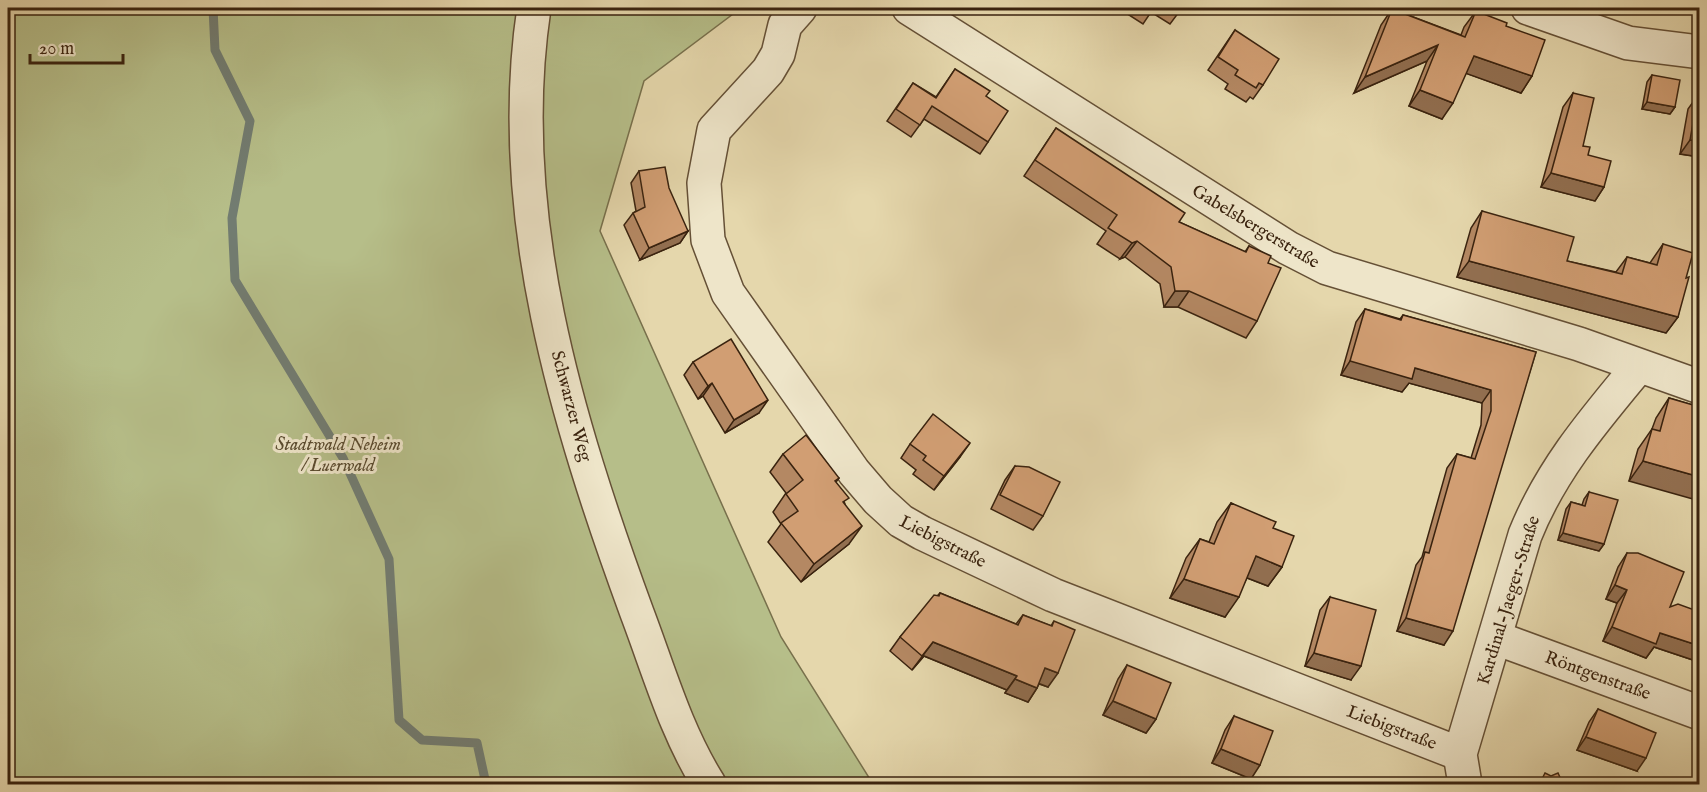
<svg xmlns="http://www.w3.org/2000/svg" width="1707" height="792" viewBox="0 0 1707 792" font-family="'IM FELL English',serif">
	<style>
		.green { fill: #b6be89; stroke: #78704c; stroke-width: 1.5 }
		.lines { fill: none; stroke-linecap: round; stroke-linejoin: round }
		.stream { stroke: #727c71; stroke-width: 9 }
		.minor-casing { stroke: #655036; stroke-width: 36 }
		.minor { stroke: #eee5c9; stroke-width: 33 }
		.wall { fill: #b48863; stroke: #3a230f; stroke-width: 1.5 }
		.shaded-wall { fill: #926f50; stroke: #3a230f; stroke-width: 1.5 }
		.building { fill: #d19e73; stroke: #3a230f; stroke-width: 1.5 }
		.labels { text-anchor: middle; stroke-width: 6; stroke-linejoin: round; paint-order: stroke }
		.street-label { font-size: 18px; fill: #3a230f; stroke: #eee5c9 }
		.park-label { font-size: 18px; font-style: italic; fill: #594a2e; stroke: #eee5c9 }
	</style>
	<rect width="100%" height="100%" fill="#e5d7ac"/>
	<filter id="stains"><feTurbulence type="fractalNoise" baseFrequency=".00333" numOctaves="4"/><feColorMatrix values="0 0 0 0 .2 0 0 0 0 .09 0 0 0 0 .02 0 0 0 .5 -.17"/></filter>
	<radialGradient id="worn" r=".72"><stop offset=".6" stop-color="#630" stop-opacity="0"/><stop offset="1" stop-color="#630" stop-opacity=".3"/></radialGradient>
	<polygon class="green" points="8,8 741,8 644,81 600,231 781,637 873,784 8,784"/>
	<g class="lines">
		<polyline class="stream" points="213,8 215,50 250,121 232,218 235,280 343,458 389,559 399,720 422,740 477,743 486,784"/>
		<defs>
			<g id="minor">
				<path d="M534,8C503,213 567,422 637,613C659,671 676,732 709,784"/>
				<polyline points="800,8 785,25 778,54 768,71 714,130 704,183 708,240 728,293 854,472 878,500 901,521 922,533 1053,595 1460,754"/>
				<polyline points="909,8 1288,248 1327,268 1579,344 1700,387"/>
				<polyline points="1528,8 1628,43 1700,52"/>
				<polyline points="1496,638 1700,713"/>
				<path d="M1465,784L1460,754L1525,535C1551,470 1594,420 1638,367"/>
			</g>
		</defs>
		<use href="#minor" class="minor-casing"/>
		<use href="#minor" class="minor"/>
	</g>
	<g class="wall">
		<polygon points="1118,8 1182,8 1170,24 1151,12 1143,24"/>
		<polygon points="1392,9 1461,35 1464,27 1476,11 1506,26 1532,76 1521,93 1466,73 1442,119 1409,106 1427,61 1354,93 1381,25"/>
		<polygon points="1235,30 1263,85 1253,99 1250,97 1246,102 1225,89 1228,84 1208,70"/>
		<polygon points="955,69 986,96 988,142 980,154 924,119 911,137 887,121 913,83 936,97"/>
		<polygon points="1652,75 1675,107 1670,114 1642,109 1647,82"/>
		<polygon points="1573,93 1583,146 1604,187 1595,201 1541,187 1563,107"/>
		<polygon points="1698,95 1700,157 1680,154 1688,109"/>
		<polygon points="1056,128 1179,222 1245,252 1249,246 1268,263 1257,321 1246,338 1178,307 1164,307 1160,284 1125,257 1120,259 1097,244 1106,231 1024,176"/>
		<polygon points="639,171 688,231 680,243 640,260 624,225 633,213 636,211 631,183"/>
		<polygon points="1482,211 1567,261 1616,272 1627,257 1650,263 1663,244 1686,278 1678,317 1666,333 1457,277 1471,228"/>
		<polygon points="1365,309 1400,319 1403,315 1536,352 1444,645 1397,631 1416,565 1422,557 1447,468 1457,454 1471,458 1481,425 1482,403 1409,383 1402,392 1341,375 1356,322"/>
		<polygon points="693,362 759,413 725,433 703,396 698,399 684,375"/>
		<polygon points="1669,398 1700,407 1629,481 1638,449 1652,429 1656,418"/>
		<polygon points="910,444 960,457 934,490 913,474 916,470 901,458"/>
		<polygon points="783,454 839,478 836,482 845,504 849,544 801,582 768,542 781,524 773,512 786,493 770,472"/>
		<polygon points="1015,466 1043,516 1033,530 991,509 1005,480"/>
		<polygon points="1589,492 1604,544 1599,551 1558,540 1566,509 1571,502 1582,505 1584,499"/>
		<polygon points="1231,503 1273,528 1282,567 1268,586 1247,578 1225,617 1170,598 1186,558 1200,539 1209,542 1217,522"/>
		<polygon points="1627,553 1670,607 1700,612 1700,670 1693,667 1696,661 1654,647 1646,658 1603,641 1617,603 1606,599 1618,567"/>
		<polygon points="940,593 1016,624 1023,615 1051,626 1054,621 1048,687 1039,684 1037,688 1028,702 1005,693 1007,690 924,656 912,670 890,651 900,637"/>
		<polygon points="1330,597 1351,680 1305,666 1320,610"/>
		<polygon points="1127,665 1156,719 1146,733 1103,715 1118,679"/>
		<polygon points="1598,709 1637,771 1577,750 1589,722"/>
		<polygon points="1234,716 1251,779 1212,763 1225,730"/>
		<polygon points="1700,764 1700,784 1692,784"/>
	</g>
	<g class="shaded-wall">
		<polygon points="1438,45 1427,61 1354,93 1365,77"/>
		<polygon points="1474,56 1532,76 1521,93 1462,72"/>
		<polygon points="1420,90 1453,103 1442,119 1409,106"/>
		<polygon points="1647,102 1675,107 1670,114 1642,109"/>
		<polygon points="1690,140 1700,141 1700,157 1680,154"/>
		<polygon points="1551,173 1604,187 1595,201 1541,187"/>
		<polygon points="688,231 680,243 640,260 649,248"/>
		<polygon points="1137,241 1125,257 1120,259 1132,243"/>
		<polygon points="1469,261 1678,317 1666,333 1457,277"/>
		<polygon points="1175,291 1189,291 1178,307 1164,307"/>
		<polygon points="1350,361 1415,368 1491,390 1482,403 1409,383 1402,392 1341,375"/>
		<polygon points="712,383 703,396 698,399 708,386"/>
		<polygon points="768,400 759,413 725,433 734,420"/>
		<polygon points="970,443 960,457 934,490 944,476"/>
		<polygon points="1643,461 1700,477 1700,501 1629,481"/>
		<polygon points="862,526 849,544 801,582 814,564"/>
		<polygon points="1563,533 1604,544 1599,551 1558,540"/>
		<polygon points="1256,556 1282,567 1268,586 1242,576"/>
		<polygon points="1184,579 1239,597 1225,617 1170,598"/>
		<polygon points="1615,585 1627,590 1617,603 1606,599"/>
		<polygon points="1406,618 1453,631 1444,645 1397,631"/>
		<polygon points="1612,627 1660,633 1700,646 1700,655 1696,661 1654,647 1646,658 1603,641"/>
		<polygon points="933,642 1017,676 1007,690 924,656 912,670"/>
		<polygon points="1314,653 1361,666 1351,680 1305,666"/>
		<polygon points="1700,659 1700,670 1693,667"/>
		<polygon points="1045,668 1058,673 1048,687 1035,682"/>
		<polygon points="1015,679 1037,688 1028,702 1005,693"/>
		<polygon points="1113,701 1156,719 1146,733 1103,715"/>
		<polygon points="1586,737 1646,758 1637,771 1577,750"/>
		<polygon points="1221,749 1260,765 1251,779 1212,763"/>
	</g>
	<g class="building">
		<polygon points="1392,9 1465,37 1476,11 1507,23 1506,26 1545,40 1532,76 1474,56 1453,103 1420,90 1438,45 1365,77"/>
		<polygon points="1235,30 1279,59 1263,85 1259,83 1256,88 1235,75 1238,70 1218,57"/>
		<polygon points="955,69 990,91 986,96 1008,111 988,142 932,106 920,125 896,109 913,83 936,98"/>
		<polygon points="1652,75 1680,80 1675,107 1647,102"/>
		<polygon points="1573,93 1594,98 1583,146 1590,147 1588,155 1611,161 1604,187 1551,173"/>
		<polygon points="1698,95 1700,95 1700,141 1690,140"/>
		<polygon points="1056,128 1185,213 1179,222 1246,252 1249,246 1271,256 1268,263 1281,268 1257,321 1189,291 1175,291 1171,267 1137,241 1132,243 1108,228 1117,215 1035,160"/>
		<polygon points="665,167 669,188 688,231 649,248 633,213 645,207 639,171"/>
		<polygon points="1482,211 1574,237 1567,261 1622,274 1627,257 1657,265 1663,244 1693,253 1686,278 1689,277 1678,317 1469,261"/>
		<polygon points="1365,309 1401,320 1403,315 1536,352 1453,631 1406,618 1425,552 1429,553 1457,454 1475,459 1491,411 1491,390 1415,368 1412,379 1350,361"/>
		<polygon points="731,339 768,400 734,420 712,383 708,386 693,362"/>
		<polygon points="1669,398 1700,407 1700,477 1643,461 1652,429 1660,431"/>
		<polygon points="933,414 970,443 944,476 923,460 926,456 910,444"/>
		<polygon points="806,435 839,478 835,481 849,498 843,502 862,526 814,564 781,523 798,511 786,494 803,480 783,454"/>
		<polygon points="1015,466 1029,467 1060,482 1043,516 1000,495"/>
		<polygon points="1589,492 1618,500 1604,544 1563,533 1571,502 1585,506"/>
		<polygon points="1231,503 1276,522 1273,528 1294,536 1282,567 1256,556 1239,597 1184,579 1200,539 1214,544"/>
		<polygon points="1627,553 1638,553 1684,572 1670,607 1678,604 1700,612 1700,646 1660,633 1656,644 1612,627 1627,590 1615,585"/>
		<polygon points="940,593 1018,625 1023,615 1052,626 1054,621 1075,630 1058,673 1045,668 1037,688 1015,679 1017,676 933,642 922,656 900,637 934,595 939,596"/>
		<polygon points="1330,597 1376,610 1361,666 1314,653"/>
		<polygon points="1127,665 1171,683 1156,719 1113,701"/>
		<polygon points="1598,709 1656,733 1646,758 1586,737"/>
		<polygon points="1234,716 1273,731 1260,765 1221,749"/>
		<polygon points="1545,773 1551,776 1558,773 1563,784 1528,784 1542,779"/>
	</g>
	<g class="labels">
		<g class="street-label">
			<text transform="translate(1256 226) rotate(31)" y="6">Gabelsbergerstraße</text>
			<text transform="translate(572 406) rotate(75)" y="6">Schwarzer Weg</text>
			<text transform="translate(943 541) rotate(27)" y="6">Liebigstraße</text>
			<text transform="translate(1508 600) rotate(-73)" y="6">Kardinal-Jaeger-Straße</text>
			<text transform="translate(1598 675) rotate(20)" y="6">Röntgenstraße</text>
			<text transform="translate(1392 727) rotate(21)" y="6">Liebigstraße</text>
		</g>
		<g class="park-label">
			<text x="338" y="450">Stadtwald Neheim<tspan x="338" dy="21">/ Luerwald</tspan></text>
		</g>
	</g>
	<rect width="1707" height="792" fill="none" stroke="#e5d7ac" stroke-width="30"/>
	<rect x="9" y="9" width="1689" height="774" fill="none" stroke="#3a230f" stroke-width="3"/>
	<rect x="15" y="15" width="1677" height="762" fill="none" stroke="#3a230f" stroke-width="1.5"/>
	<path d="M30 54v9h93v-9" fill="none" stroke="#3a230f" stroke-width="3"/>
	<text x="39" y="54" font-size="18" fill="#3a230f" stroke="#eee5c9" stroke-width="4.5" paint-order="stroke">20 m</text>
	<rect width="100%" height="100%" filter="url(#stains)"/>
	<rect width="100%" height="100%" fill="url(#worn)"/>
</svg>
